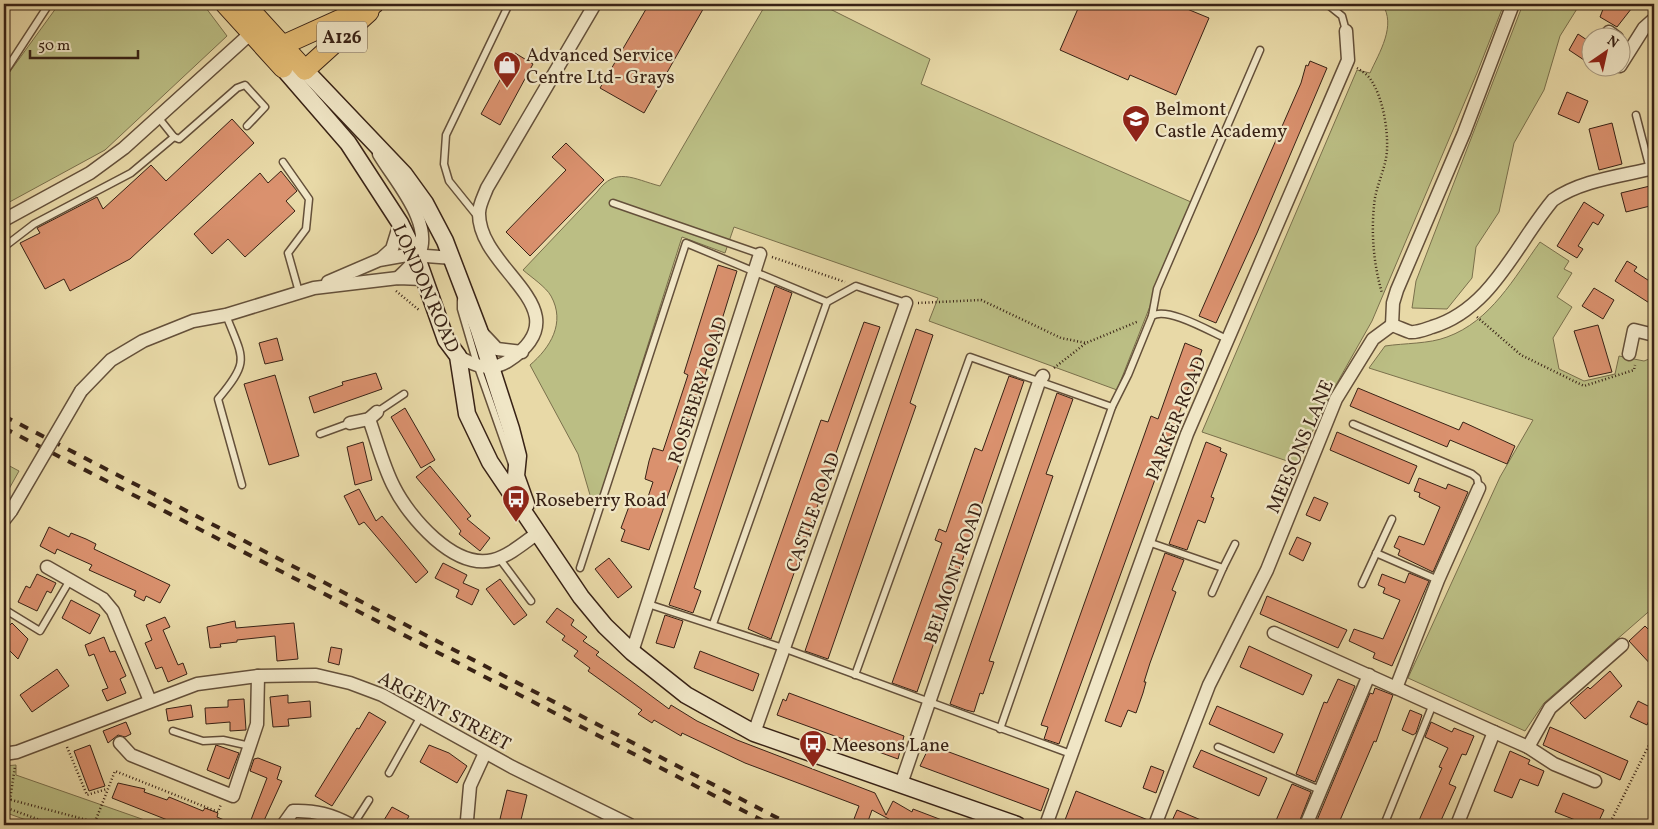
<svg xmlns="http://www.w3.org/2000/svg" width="1658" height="829" viewBox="0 0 1658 829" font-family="Vollkorn,serif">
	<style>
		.green { fill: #bbbe84; stroke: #7a704c }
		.building { fill: #da916e; stroke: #382215 }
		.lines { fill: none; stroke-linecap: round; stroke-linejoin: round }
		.lane-casing { stroke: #64503a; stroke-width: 9 }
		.street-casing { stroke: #64503a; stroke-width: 15 }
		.secondary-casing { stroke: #382215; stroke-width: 19 }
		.primary-casing { stroke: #382215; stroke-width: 21 }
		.path { stroke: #382215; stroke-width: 2.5; stroke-dasharray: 1 2.5; stroke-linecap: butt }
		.lane { stroke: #f0e6c6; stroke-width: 6 }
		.street { stroke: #f0e6c6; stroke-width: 12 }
		.secondary { stroke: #f0e6c6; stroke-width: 16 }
		.primary { stroke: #e4bc74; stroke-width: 19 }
		.rail { stroke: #382215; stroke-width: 4; stroke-dasharray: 9 9; stroke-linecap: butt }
		.street-bridge-casing { stroke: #64503a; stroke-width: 15; stroke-linecap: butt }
		.street-bridge { stroke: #f0e6c6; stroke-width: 12 }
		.labels { text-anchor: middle; stroke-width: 4.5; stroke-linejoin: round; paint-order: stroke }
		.shield { fill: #f0e6c6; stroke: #6f5d4a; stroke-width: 1 }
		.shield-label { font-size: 18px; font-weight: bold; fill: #382215 }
		.poi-label { font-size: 19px; fill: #382215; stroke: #f0e6c6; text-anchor: start }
		.street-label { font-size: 19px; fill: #382215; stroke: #f0e6c6 }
	</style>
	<rect width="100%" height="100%" fill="#e8d9a7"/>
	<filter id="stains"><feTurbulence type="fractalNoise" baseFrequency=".004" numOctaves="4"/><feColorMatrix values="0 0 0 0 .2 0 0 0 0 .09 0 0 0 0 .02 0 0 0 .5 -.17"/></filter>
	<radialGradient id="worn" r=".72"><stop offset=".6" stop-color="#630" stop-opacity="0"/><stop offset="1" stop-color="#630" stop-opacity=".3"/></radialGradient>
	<g class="green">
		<polygon points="59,4 203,4 227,36 105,150 4,205 4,76 6,77"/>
		<path d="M766,4H820L930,59L921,84L1191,202L1117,390L929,321L938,298L734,227L725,253L682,237L595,512L578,454L530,365C550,348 566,323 551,296C546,287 531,277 523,270L597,192C616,166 633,179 660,186Z"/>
		<path d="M1382,4H1504L1477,73L1372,321L1337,383L1296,464L1202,432L1357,70L1370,73C1379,53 1397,25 1382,4Z"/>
		<polygon points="1523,4 1580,4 1560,36 1544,90 1514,143 1499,212 1476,247 1472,278 1447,309 1412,308 1416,281"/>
		<path d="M1540,242L1569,261L1564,269L1572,273L1557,297L1572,307L1553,338L1559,369L1584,381L1615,374L1619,356L1644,361L1654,357V607L1544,703L1525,731L1408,678L1500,477L1533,420L1369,368L1385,346C1405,343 1429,344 1447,337C1491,321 1514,278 1540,242Z"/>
		<polygon points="4,463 19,471 4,498"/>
		<polygon points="16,765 16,775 159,825 40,825 4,812 4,766"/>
	</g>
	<g class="building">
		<polygon points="649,4 706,4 644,113 600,88"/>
		<polygon points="1080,4 1175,4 1209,18 1176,95 1130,75 1128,80 1060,50"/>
		<polygon points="1605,4 1635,4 1617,27 1600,17"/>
		<polygon points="1578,34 1590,42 1590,64 1569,50"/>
		<polygon points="515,53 533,64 500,125 481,114"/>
		<polygon points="1310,61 1327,68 1257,233 1216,323 1199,316 1301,83 1306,65 1308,66"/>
		<polygon points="1567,92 1588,101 1579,123 1558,114"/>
		<polygon points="232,119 254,143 130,259 70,291 64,279 45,289 20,243 40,233 37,228 97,197 103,209 151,165 166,181"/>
		<polygon points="1612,123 1622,164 1599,170 1589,129"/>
		<polygon points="566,143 604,180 530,256 506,232 566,170 552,157"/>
		<polygon points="281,171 297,191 286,201 295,211 245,257 228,239 212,254 194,234 260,173 268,183"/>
		<polygon points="1654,185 1654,205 1626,212 1621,193"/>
		<polygon points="1584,202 1604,215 1598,225 1593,222 1578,246 1583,249 1577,258 1557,246"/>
		<polygon points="1627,261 1637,267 1634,271 1654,284 1654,306 1615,281"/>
		<polygon points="718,265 737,271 699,394 703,395 649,550 621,541 625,530 621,528 631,501 645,506 653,482 645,479 649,461 653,448 663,451 667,439 688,375 684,373"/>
		<polygon points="775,286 792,293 694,588 701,591 693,613 669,605"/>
		<polygon points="1594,288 1614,300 1603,319 1582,306"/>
		<polygon points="864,322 880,327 771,639 748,629 821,420 828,422"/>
		<polygon points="1598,325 1612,372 1589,377 1574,331"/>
		<polygon points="916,329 933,335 910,403 916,406 828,659 805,651"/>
		<polygon points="277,338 283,360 265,364 259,343"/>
		<polygon points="1185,343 1202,350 1059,744 1044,739 1048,727 1041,725 1151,416 1158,419"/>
		<polygon points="376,373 382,389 314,413 309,397 343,385 342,382"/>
		<polygon points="275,375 299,456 269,465 244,384"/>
		<polygon points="1009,376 1024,381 917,692 892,683 942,543 935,540 939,529 946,532 975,448 982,451"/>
		<polygon points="1358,388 1459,430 1463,422 1515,446 1507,464 1450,440 1447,447 1350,406"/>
		<polygon points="1057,393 1073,399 1046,474 1053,476 995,644 989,661 994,662 983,694 980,693 974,712 966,710 950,704"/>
		<polygon points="405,408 435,460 421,468 391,417"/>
		<polygon points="1337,432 1417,466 1409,484 1330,450"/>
		<polygon points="363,442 372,480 355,485 347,447"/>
		<polygon points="1206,442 1221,448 1220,451 1227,454 1211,497 1214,498 1205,523 1198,520 1187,550 1169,544"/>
		<polygon points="430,466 471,516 467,519 490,538 480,551 459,534 461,531 416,477"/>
		<polygon points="1419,478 1446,489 1448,484 1468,492 1433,572 1398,555 1400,550 1394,547 1399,536 1424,545 1440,507 1419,497 1420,493 1414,491"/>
		<polygon points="359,489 376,521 382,516 428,572 416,583 364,522 359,525 344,496"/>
		<polygon points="1314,497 1328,503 1320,521 1306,515"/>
		<polygon points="49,527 69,537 71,533 86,539 96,544 94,549 170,585 160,603 146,596 144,601 134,596 136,591 89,570 92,565 72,556 57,549 55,554 40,546"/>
		<polygon points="1297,537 1311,543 1303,561 1289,554"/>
		<polygon points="1165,553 1184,560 1172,590 1176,592 1150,663 1144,682 1146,682 1143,693 1136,713 1128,710 1121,727 1105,721"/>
		<polygon points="609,558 632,587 618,598 595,569"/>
		<polygon points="443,563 467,575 463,583 479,590 472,605 456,597 459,590 435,578"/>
		<polygon points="1409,573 1429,581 1392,666 1373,658 1375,653 1349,641 1354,629 1383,639 1400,600 1383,593 1385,588 1378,585 1382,574 1405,583"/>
		<polygon points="37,574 56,583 51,593 47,591 37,611 18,602 26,586 30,588"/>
		<polygon points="500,579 527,615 514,625 486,589"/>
		<polygon points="1267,596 1347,630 1338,648 1260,614"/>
		<polygon points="71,600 100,615 90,634 62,618"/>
		<polygon points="557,608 574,620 571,625 587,637 583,641 599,652 596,655 669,709 671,705 697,721 737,740 875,793 886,815 893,801 912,812 913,809 955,825 900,825 872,810 867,824 854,819 859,806 745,763 682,733 681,736 654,720 652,723 638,714 642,710 588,671 590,668 574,656 578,651 562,640 565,636 546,622"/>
		<polygon points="665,615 683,621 674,648 656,643"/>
		<polygon points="165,617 170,627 163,630 178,665 183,663 187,674 168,682 162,667 156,669 145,643 152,640 146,625"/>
		<polygon points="4,619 10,625 12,623 28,639 18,659 4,645"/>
		<polygon points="235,621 236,628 294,623 298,659 277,661 275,636 237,640 237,642 220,644 221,647 210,648 207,627"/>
		<polygon points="1645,626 1654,635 1654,668 1629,641"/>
		<polygon points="104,637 110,652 115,651 126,676 120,679 126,693 107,701 102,690 108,688 102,674 94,654 89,656 85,645"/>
		<polygon points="1249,646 1312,675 1303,695 1240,667"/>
		<polygon points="331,647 342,649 339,665 328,662"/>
		<polygon points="700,651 759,674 753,691 694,668"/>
		<polygon points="57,669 69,686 32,712 20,695"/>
		<polygon points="1610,671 1622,686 1585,719 1570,703 1588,687 1590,689"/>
		<polygon points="1338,679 1355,686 1315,782 1296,774 1324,702 1327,703"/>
		<polygon points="1375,688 1393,695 1376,742 1374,741 1338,825 1315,825 1370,693 1373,694"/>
		<polygon points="789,693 904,736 898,759 777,715 783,699 786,701"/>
		<polygon points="288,695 288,703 310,701 311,717 288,719 289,726 273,727 270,697"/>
		<polygon points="244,699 246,730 230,731 230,722 206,724 205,708 228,707 228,700"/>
		<polygon points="1638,701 1654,709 1647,725 1630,717"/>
		<polygon points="191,705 193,717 168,721 166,709"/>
		<polygon points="1217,706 1283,734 1274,753 1209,724"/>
		<polygon points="1410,710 1422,715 1416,733 1413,735 1402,730"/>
		<polygon points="369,712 386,722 332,806 315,796 357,728 359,729"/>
		<polygon points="126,722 131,734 125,737 118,735 108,743 103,731"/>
		<polygon points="1431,722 1452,732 1454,728 1474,736 1466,755 1462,754 1449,784 1456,787 1439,825 1417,825 1442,768 1439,767 1448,748 1425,737"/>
		<polygon points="1550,727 1628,761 1620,780 1543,745"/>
		<polygon points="90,745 105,786 89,791 74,751"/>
		<polygon points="216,745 239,753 229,779 207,770"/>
		<polygon points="429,745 449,753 467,766 457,783 420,762"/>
		<polygon points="930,745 1049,789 1041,811 920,766"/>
		<polygon points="1201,750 1267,778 1259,796 1193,767"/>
		<polygon points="1510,751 1530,760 1528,764 1544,771 1538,786 1520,779 1512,798 1494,791"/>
		<polygon points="258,758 281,767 277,779 282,781 262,825 249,825 267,778 250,771 254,759"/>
		<polygon points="1151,766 1164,771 1156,793 1143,788"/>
		<polygon points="118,783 145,789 144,792 167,800 169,797 203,811 205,808 218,813 217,817 236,825 188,825 175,821 175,823 112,798"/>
		<polygon points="1292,784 1311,792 1298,825 1274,825"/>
		<polygon points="507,790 527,795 520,824 500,819"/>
		<polygon points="1076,791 1148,820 1147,825 1080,825 1065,820"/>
		<polygon points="1563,793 1604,810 1597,825 1588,825 1555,812"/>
		<polygon points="392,807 409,816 404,825 381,825"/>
		<polygon points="1177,810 1213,825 1170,825"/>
	</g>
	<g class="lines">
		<defs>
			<g id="lane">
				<polyline points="1327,4 1342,16 1346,31"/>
				<polyline points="4,69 6,70 49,4"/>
				<polyline points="1636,115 1650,169"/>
				<polyline points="158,117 174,137 179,139 237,88 245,85 265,107 247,126"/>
				<polyline points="283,162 309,199 306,229 288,253 299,292"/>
				<polyline points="613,203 760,254"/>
				<polyline points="478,217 449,181 444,164 446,135 509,4"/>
				<polyline points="4,247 34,224 131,173 174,137"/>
				<polyline points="461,300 461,309 478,367 512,464"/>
				<path d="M226,315C243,359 251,360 218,399L242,485"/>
				<polyline points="1152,316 1157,289 1260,50"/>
				<path d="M1112,407L1128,375L1152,316C1167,306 1211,332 1227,339"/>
				<polyline points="377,412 404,394"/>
				<polyline points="1353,424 1472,474 1477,478 1479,488"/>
				<polyline points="320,434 350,423"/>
				<polyline points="1148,542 1223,568 1212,593"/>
				<polyline points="1376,553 1438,580"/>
				<polyline points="499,558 531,601"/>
				<polyline points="580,568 686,243 827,302"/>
				<polyline points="1223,568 1235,544"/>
				<polyline points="1362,584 1392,519"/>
				<polyline points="648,604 783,648 1071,754"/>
				<polyline points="4,609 40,631 70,580"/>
				<polyline points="713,624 827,302 856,286 906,303"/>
				<polyline points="855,675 970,357 1112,407 1000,729"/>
				<polyline points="173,731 203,741 223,740 250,746"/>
				<polyline points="1218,747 1320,790"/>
				<polyline points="389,773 421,716"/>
				<polyline points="353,825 369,800"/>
				<polyline points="1384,825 1433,704"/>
			</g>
			<g id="street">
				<polyline points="1609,32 1617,38"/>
				<polyline points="1620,66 1644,28 1654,19"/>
				<path d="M379,154C394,180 437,226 417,258C412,265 404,272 398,278"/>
				<polyline points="4,220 90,173 124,148 250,34"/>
				<polyline points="381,259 392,249 400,223"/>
				<polyline points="328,282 379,260 407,255 417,258 426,256 453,258"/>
				<polyline points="1392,325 1393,303 1397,290 1464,133 1513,4"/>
				<path d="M1392,325C1398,327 1404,330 1410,332C1416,333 1426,329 1432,327C1492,309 1516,244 1553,200C1581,180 1622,176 1654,168"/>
				<polyline points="482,333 497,349 522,352"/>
				<polyline points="1629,354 1634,330 1654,335"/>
				<path d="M458,356C474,366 491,372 508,361C586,310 478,271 479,213C479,205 484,196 487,188L595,4"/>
				<polyline points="81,391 111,360 143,341 193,321 226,315 314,288 398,278 423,279"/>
				<path d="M369,419C377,441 383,466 394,487C409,517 454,570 493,560C509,556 525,542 539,532"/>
				<polyline points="350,423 369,419 377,412"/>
				<polyline points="4,520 11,511"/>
				<polyline points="47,567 103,599 113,611 150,701"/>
				<polyline points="1274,633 1494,732 1528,747 1554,764 1595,781"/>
				<polyline points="632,652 760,254"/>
				<polyline points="1396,688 1438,580 1479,488"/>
				<polyline points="754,733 906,303"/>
				<polyline points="120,743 131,755 233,796 257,724 258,676"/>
				<polyline points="1528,747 1550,708 1622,645"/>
				<polyline points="4,754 17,752 197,684 258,676 316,675 350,683 382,695 512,767 630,825"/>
				<polyline points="901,784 1039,382 1043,376"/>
				<path d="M283,825L293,811C315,810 332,815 351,825"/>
				<polyline points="469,825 467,820 470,786 485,753"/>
				<polyline points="1046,825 1187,434 1348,60 1346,31"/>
				<polyline points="1155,825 1209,685 1267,570 1336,399 1373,339 1392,325"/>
				<polyline points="1306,825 1369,675"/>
				<polyline points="1457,825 1494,732"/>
			</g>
			<g id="secondary">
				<polyline points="283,68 348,143 400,223 417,258 446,340 458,356 467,414 490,462 581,597 605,626 632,652 686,695 754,733 1017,825"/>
				<polyline points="305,70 404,174 425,203 445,241 479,330 511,429 518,456 516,476 526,504"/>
			</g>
			<g id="primary">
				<polyline points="225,4 283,68"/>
				<polyline points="245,4 305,70"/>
				<polyline points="281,46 374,4"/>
				<polyline points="305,70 369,12"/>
			</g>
		</defs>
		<use href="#lane" class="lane-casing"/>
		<use href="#street" class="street-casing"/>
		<use href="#secondary" class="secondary-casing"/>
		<use href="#primary" class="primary-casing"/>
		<g class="path">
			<path d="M1357,68C1362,71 1368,75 1371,80C1383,98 1388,129 1387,150C1386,169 1375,187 1374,206C1371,235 1374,266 1382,293"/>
			<polyline points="772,257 845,282"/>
			<polyline points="396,291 419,310"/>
			<polyline points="918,303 981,300 1061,338 1086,343 1139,321"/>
			<polyline points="1477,317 1521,355 1584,386 1634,370 1635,365"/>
			<polyline points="1054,368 1086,343"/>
			<polyline points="67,747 87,795 107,789"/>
			<polyline points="4,798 106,825"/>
			<polyline points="10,800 15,766"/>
			<polyline points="4,807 54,825"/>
			<polyline points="95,822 115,771 218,812 221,804"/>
			<polyline points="1609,825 1654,735"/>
		</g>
		<use href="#lane" class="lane"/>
		<use href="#street" class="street"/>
		<use href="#secondary" class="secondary"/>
		<use href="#primary" class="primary"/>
		<g class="rail">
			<polyline points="4,416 791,825"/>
			<polyline points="4,428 771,825"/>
		</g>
		<defs>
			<polyline id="street-bridge" points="11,511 81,391"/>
		</defs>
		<use href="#street-bridge" class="street-bridge-casing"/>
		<use href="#street-bridge" class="street-bridge"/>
	</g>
	<defs>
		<symbol id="shop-pin" viewBox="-11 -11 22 30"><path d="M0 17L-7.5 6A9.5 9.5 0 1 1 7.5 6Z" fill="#8f2418" stroke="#f0e6c6"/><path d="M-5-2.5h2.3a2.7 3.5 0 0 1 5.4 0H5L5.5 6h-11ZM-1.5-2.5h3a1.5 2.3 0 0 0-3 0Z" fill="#fff"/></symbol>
		<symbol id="school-pin" viewBox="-11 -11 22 30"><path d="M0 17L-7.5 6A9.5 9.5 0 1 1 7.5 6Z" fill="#8f2418" stroke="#f0e6c6"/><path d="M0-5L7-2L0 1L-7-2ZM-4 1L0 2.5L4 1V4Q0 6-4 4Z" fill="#fff"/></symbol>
		<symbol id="bus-pin" viewBox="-11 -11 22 30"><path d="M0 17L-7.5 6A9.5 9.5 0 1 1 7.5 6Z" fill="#8f2418" stroke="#f0e6c6"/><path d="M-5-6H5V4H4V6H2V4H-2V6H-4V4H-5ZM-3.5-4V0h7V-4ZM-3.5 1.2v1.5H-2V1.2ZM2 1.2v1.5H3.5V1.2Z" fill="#fff"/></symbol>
	</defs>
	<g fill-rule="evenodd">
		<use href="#shop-pin" x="491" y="49" width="32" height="43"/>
		<use href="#school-pin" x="1120" y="103" width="32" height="43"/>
		<use href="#bus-pin" x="500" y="483" width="32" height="43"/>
		<use href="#bus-pin" x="797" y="728" width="32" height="43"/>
	</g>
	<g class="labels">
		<rect class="shield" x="317" y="21.5" width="50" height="31" rx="4"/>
		<g class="shield-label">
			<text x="342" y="43">A126</text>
		</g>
		<g class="poi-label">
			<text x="526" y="61">Advanced Service<tspan x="526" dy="22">Centre Ltd- Grays</tspan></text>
			<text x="1155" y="115">Belmont<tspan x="1155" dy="22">Castle Academy</tspan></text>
			<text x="535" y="506">Roseberry Road</text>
			<text x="832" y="751">Meesons Lane</text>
		</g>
		<g class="street-label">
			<text transform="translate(427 288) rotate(66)" y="7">LONDON ROAD</text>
			<text transform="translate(697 390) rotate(-72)" y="7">ROSEBERY ROAD</text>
			<text transform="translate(1175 418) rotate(-68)" y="7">PARKER ROAD</text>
			<text transform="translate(1299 446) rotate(-67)" y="7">MEESONS LANE</text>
			<text transform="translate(812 512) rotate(-70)" y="7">CASTLE ROAD</text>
			<text transform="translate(953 573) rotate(-71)" y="7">BELMONT ROAD</text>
			<text transform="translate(445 710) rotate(28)" y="7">ARGENT STREET</text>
		</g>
	</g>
	<rect width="1658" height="829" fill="none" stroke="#e8d9a7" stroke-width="20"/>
	<rect x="5" y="5" width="1648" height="819" fill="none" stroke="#382215" stroke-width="2.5"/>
	<rect x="10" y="10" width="1638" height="809" fill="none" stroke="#382215"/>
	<g transform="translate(1606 52) rotate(34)"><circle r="24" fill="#f0e6c6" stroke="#a6987f"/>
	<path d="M0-4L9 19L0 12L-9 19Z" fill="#8f2418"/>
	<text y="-8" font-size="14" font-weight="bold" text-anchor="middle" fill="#382215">N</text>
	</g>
	<path d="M30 50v8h108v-8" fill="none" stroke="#382215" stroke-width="2.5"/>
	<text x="38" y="50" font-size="15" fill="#382215" stroke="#f0e6c6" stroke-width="4" paint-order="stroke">50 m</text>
	<rect width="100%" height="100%" filter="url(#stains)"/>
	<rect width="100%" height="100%" fill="url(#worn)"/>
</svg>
